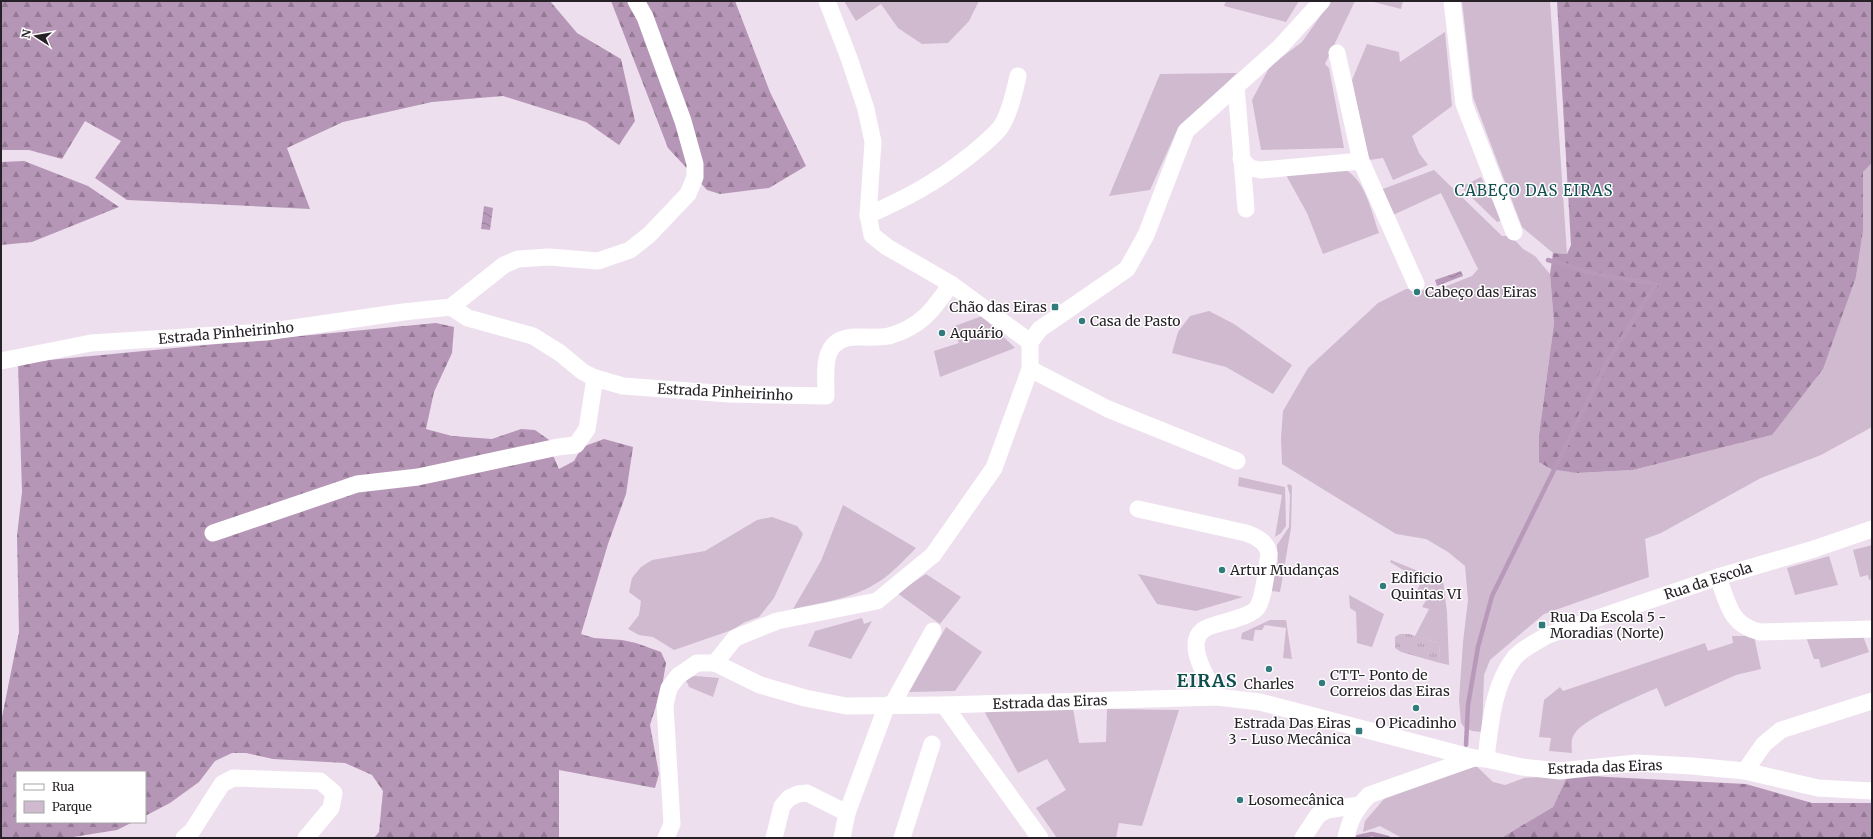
<svg xmlns="http://www.w3.org/2000/svg" width="1873" height="839" viewBox="0 0 1873 839" font-family="Merriweather,serif">
	<style>
		.green { fill: #cfbad0 }
		.forest { fill: url(#forest-firs) }
		.park { fill: url(#park-tufts) }
		.water { fill: url(#water-waves) }
		.lines { fill: none; stroke-linecap: round; stroke-linejoin: round }
		.stream { stroke: #b999ba; stroke-width: 4.5 }
		.minor { stroke: #fff; stroke-width: 17 }
		.poi-dot { fill: #327b7c; stroke: #fff; stroke-width: 1.5 }
		.labels { text-anchor: middle; stroke-width: 3; stroke-linejoin: round; paint-order: stroke }
		.poi-label { font-size: 14px; fill: #262126; stroke: #fff; text-anchor: start }
		.street-label { font-size: 14px; fill: #262126; stroke: #fff }
		.neighbourhood-label { font-size: 15px; letter-spacing: 1px; fill: #104e4f; stroke: #fff }
		.district-label { font-size: 18px; font-weight: bold; letter-spacing: 1px; fill: #104e4f; stroke: #fff }
	</style>
	<defs>
		<pattern id="forest-firs" width="22" height="20" patternUnits="userSpaceOnUse"><rect width="22" height="20" fill="#b696b6"/><path d="M5 1l3.5 6h-7zM16 11l3.5 6h-7z" fill="#947a94"/></pattern>
		<pattern id="park-tufts" width="24" height="20" patternUnits="userSpaceOnUse"><rect width="24" height="20" fill="#cfbad0"/><path d="M3 7l-1-3M5 7V3M7 7l1-3M15 17l-1-3M17 17v-4M19 17l1-3" fill="none" stroke="#b2a0b2"/></pattern>
		<pattern id="water-waves" width="16" height="10" patternUnits="userSpaceOnUse"><rect width="16" height="10" fill="#b999ba"/><path d="M0 5q4-4 8 0t8 0" fill="none" stroke="#967c97"/></pattern>
	</defs>
	<rect width="100%" height="100%" fill="#eedfee"/>
	<g class="green">
		<polygon points="844,1 979,1 969,21 948,43 922,44 898,28 881,4 856,21"/>
		<polygon points="1226,1 1299,1 1286,22 1224,6"/>
		<polygon points="1331,1 1355,1 1325,64 1329,68 1344,148 1261,150 1252,100 1270,66 1302,42"/>
		<polygon points="1370,1 1403,1 1401,9"/>
		<polygon points="1462,1 1550,1 1567,254 1553,253 1522,227 1473,97"/>
		<polygon points="1445,32 1452,106 1412,136 1419,153 1428,165 1393,180 1383,158 1369,160 1352,80 1367,44 1399,52 1400,62"/>
		<polygon points="1237,73 1178,128 1150,190 1109,196 1160,74"/>
		<polygon points="1872,163 1872,427 1821,455 1761,478 1661,533 1645,539 1649,577 1544,614 1490,660 1484,675 1482,732 1472,731 1464,727 1461,723 1459,700 1463,642 1468,600 1465,566 1448,552 1426,539 1396,534 1282,464 1281,438 1283,411 1308,368 1378,303 1406,289 1419,289 1431,292 1472,276 1478,269 1441,193 1393,215 1380,190 1434,170 1502,236 1511,236 1523,249 1535,256 1550,274 1554,323 1539,435 1577,473 1633,470 1772,435 1856,277 1863,231 1863,172"/>
		<path d="M1346,170C1366,182 1371,211 1379,233L1323,254L1307,213L1286,175Z"/>
		<polygon points="1481,177 1503,220 1497,222 1461,187"/>
		<polygon points="1209,311 1234,324 1292,365 1273,394 1226,367 1172,353 1178,332 1190,316"/>
		<polygon points="982,316 1015,348 940,377 934,351 959,343 952,327"/>
		<polygon points="1239,477 1285,487 1286,526 1281,533 1275,537 1282,495 1238,486"/>
		<polygon points="1289,484 1292,486 1291,528 1280,592 1271,591 1278,561 1277,545 1289,527 1290,495 1287,485"/>
		<path d="M843,505L916,548C903,561 891,575 875,584C851,599 819,603 793,609L821,561Z"/>
		<polygon points="772,517 797,526 803,534 774,598 759,617 745,622 732,630 674,650 653,637 639,635 628,629 639,615 641,601 629,592 632,578 641,567 652,560 705,551 757,520"/>
		<polygon points="1872,545 1872,579 1869,580 1868,575 1860,577 1853,550"/>
		<polygon points="1829,556 1838,585 1795,595 1787,568"/>
		<polygon points="1391,560 1443,581 1447,612 1449,665 1440,663 1439,643 1415,636 1429,609 1422,607 1428,597 1417,591 1421,581 1390,562"/>
		<polygon points="926,574 961,597 940,624 897,593"/>
		<polygon points="1138,574 1243,597 1196,611 1157,604"/>
		<polygon points="1349,595 1384,614 1372,647 1357,643 1356,612 1350,608"/>
		<polygon points="862,618 864,624 872,621 851,659 808,646 815,631"/>
		<polygon points="1270,620 1286,620 1292,659 1283,658 1286,628 1265,625 1262,630 1255,630 1253,641 1241,639 1242,633"/>
		<polygon points="946,627 982,652 955,691 909,692"/>
		<path d="M1732,636H1754L1761,669L1736,675L1665,707L1657,688C1639,696 1585,718 1575,733C1570,740 1572,746 1572,753L1549,751L1551,738L1539,737L1544,700L1560,687L1563,691L1705,643L1708,651L1733,643Z"/>
		<polygon points="1863,636 1869,652 1821,668 1819,659 1814,659 1806,637"/>
		<polygon points="695,676 719,678 713,697 689,687 685,678"/>
		<polygon points="1072,703 1079,743 1106,742 1107,709 1179,710 1142,826 1119,823 1116,838 1057,838 1036,808 1066,790 1047,759 1018,773 983,709"/>
		<polygon points="1472,762 1493,782 1505,785 1524,778 1568,775 1553,807 1501,838 1402,838 1380,826 1363,832 1365,821 1384,799"/>
	</g>
	<g class="forest">
		<polygon points="1,1 550,1 577,33 621,59 635,121 619,145 586,122 503,96 432,102 343,122 287,148 310,209 127,200 95,178 121,141 85,121 62,159 29,150 1,150"/>
		<polygon points="611,1 735,1 770,92 806,166 769,188 720,194 707,190 668,148"/>
		<polygon points="1557,1 1872,1 1872,163 1863,172 1863,231 1856,277 1823,369 1772,435 1633,470 1577,473 1551,469 1539,462 1539,435 1554,323 1550,274 1553,253 1567,254 1571,245"/>
		<polygon points="24,161 88,186 119,207 32,242 1,245 1,162"/>
		<polygon points="436,323 454,327 452,353 434,392 426,429 452,436 492,439 521,429 535,430 552,442 552,453 559,469 574,461 582,447 604,439 633,447 626,494 608,544 581,634 594,638 622,640 636,643 661,652 666,663 662,687 650,725 659,774 655,788 559,770 559,838 374,838 379,832 383,791 372,775 345,763 273,759 246,753 232,753 215,761 199,782 170,803 145,816 145,772 17,772 17,822 133,822 117,830 73,837 1,837 1,722 19,632 17,536 22,492 18,363"/>
		<polygon points="1568,775 1746,784 1812,803 1872,803 1872,838 1501,838 1553,807"/>
	</g>
	<polygon class="park" points="1400,634 1409,634 1439,643 1440,663 1401,652 1395,648 1395,637"/>
	<g class="water">
		<polygon points="484,206 493,208 490,230 481,229"/>
		<polygon points="1461,271 1463,276 1437,286 1435,280"/>
	</g>
	<g class="lines">
		<g class="stream">
			<polyline points="1466,745 1468,705 1478,647 1492,596 1606,364 1656,284 1595,274 1548,260"/>
			<polyline points="1358,837 1372,834 1388,838"/>
		</g>
		<g class="minor">
			<polyline points="827,1 849,58 866,109 873,142 868,215 872,235 887,247 951,284 1030,342"/>
			<polyline points="1452,1 1464,104 1514,232"/>
			<polyline points="1337,53 1361,161"/>
			<polyline points="1236,86 1246,209"/>
			<polyline points="1241,159 1250,168 1261,170 1361,161 1416,284"/>
			<path d="M868,215C907,198 935,183 968,157C979,148 991,139 1000,128C1009,116 1015,90 1018,76"/>
			<path d="M451,307L468,318L533,336L560,353L583,372L595,378L623,386L729,394L826,396C826,371 820,338 855,337C866,337 879,338 889,336C921,327 933,310 951,284"/>
			<polyline points="1030,342 1040,329 1127,269 1146,235 1186,131 1279,48 1322,1"/>
			<polyline points="1,361 91,343 266,332 403,312 451,307 504,265 518,259 549,257 598,261 630,250 649,235 688,194 695,177 695,164 683,121 645,17 636,1"/>
			<polyline points="1030,369 1108,409 1237,461"/>
			<path d="M1138,509L1246,533C1257,537 1267,542 1269,554C1266,568 1265,596 1257,608C1252,614 1242,617 1235,619C1227,622 1209,625 1203,630C1184,645 1209,681 1217,697"/>
			<polyline points="213,533 357,484 418,477 558,447 576,445 587,429 595,378"/>
			<path d="M1718,577C1728,604 1730,625 1760,632L1872,629"/>
			<polyline points="715,663 735,638 777,621 877,601 933,555 994,468 1030,369 1030,342"/>
			<polyline points="892,705 933,631"/>
			<polyline points="944,705 1040,838"/>
			<path d="M1486,759C1490,725 1493,684 1515,657C1523,648 1538,641 1548,635L1718,577L1814,549L1872,529"/>
			<polyline points="1745,771 1764,744 1781,730 1872,701"/>
			<polyline points="184,838 192,831 222,784 233,778 320,781 334,793 331,808 306,838"/>
			<polyline points="666,838 672,824 665,705 669,688 678,676 697,663 715,663 760,685 805,698 846,706 944,705 1217,697 1260,702 1474,758 1486,759 1522,767 1560,771 1636,763 1692,766 1745,771 1818,788 1872,791"/>
			<polyline points="774,838 782,806 789,798 798,794 807,793 847,813"/>
			<polyline points="842,838 847,813 887,705"/>
			<polyline points="902,838 932,744"/>
			<polyline points="1303,838 1318,815 1327,810 1360,805"/>
			<path d="M1346,838C1350,819 1355,810 1369,795L1474,758"/>
		</g>
	</g>
	<g class="poi-dot">
		<circle cx="1417" cy="292" r="4"/>
		<rect x="1051" y="303" width="8" height="8" rx="2"/>
		<circle cx="1082" cy="321" r="4"/>
		<circle cx="942" cy="333" r="4"/>
		<circle cx="1222" cy="570" r="4"/>
		<circle cx="1383" cy="586" r="4"/>
		<rect x="1538" y="621" width="8" height="8" rx="2"/>
		<circle cx="1269" cy="669" r="4"/>
		<circle cx="1322" cy="683" r="4"/>
		<circle cx="1416" cy="708" r="4"/>
		<rect x="1355" y="727" width="8" height="8" rx="2"/>
		<circle cx="1240" cy="800" r="4"/>
	</g>
	<g class="labels">
		<g class="poi-label">
			<text x="1425" y="297">Cabeço das Eiras</text>
			<text x="1047" y="312" text-anchor="end">Chão das Eiras</text>
			<text x="1090" y="326">Casa de Pasto</text>
			<text x="950" y="338">Aquário</text>
			<text x="1230" y="575">Artur Mudanças</text>
			<text x="1391" y="583">Edificio<tspan x="1391" dy="16">Quintas VI</tspan></text>
			<text x="1550" y="622">Rua Da Escola 5 -<tspan x="1550" dy="16">Moradias (Norte)</tspan></text>
			<text x="1330" y="680">CTT- Ponto de<tspan x="1330" dy="16">Correios das Eiras</tspan></text>
			<text x="1269" y="689" text-anchor="middle">Charles</text>
			<text x="1351" y="728" text-anchor="end">Estrada Das Eiras<tspan x="1351" dy="16">3 - Luso Mecânica</tspan></text>
			<text x="1416" y="728" text-anchor="middle">O Picadinho</text>
			<text x="1248" y="805">Losomecânica</text>
		</g>
		<g class="street-label">
			<text transform="translate(226 333) rotate(-5)" y="5">Estrada Pinheirinho</text>
			<text transform="translate(725 392) rotate(3)" y="5">Estrada Pinheirinho</text>
			<text transform="translate(1708 581) rotate(-18)" y="5">Rua da Escola</text>
			<text transform="translate(1050 702) rotate(-2)" y="5">Estrada das Eiras</text>
			<text transform="translate(1605 767) rotate(-2)" y="5">Estrada das Eiras</text>
		</g>
		<g class="neighbourhood-label">
			<text x="1534" y="196">CABEÇO DAS EIRAS</text>
		</g>
		<g class="district-label">
			<text x="1207" y="687">EIRAS</text>
		</g>
	</g>
	<rect width="1873" height="839" fill="none" stroke="#262126" stroke-width="4"/>
	<rect x="16" y="771" width="130" height="52" fill="#ffffff" stroke="#a8a6a8"/>
	<rect x="24" y="784" width="20" height="6" fill="#ffffff" stroke="#a8a6a8"/>
	<text x="52" y="791" font-size="12" fill="#262126">Rua</text>
	<rect x="24" y="801" width="20" height="12" fill="#cfbad0" stroke="#a8a6a8"/>
	<text x="52" y="811" font-size="12" fill="#262126">Parque</text>
	<g transform="translate(36 36) rotate(282)" stroke="#ffffff" stroke-width="3" paint-order="stroke">
	<path d="M0-3L7 15L0 10L-7 15Z" fill="#262126"/>
	<text y="-6" font-size="11" font-weight="bold" text-anchor="middle" fill="#262126">N</text>
	</g>
</svg>
